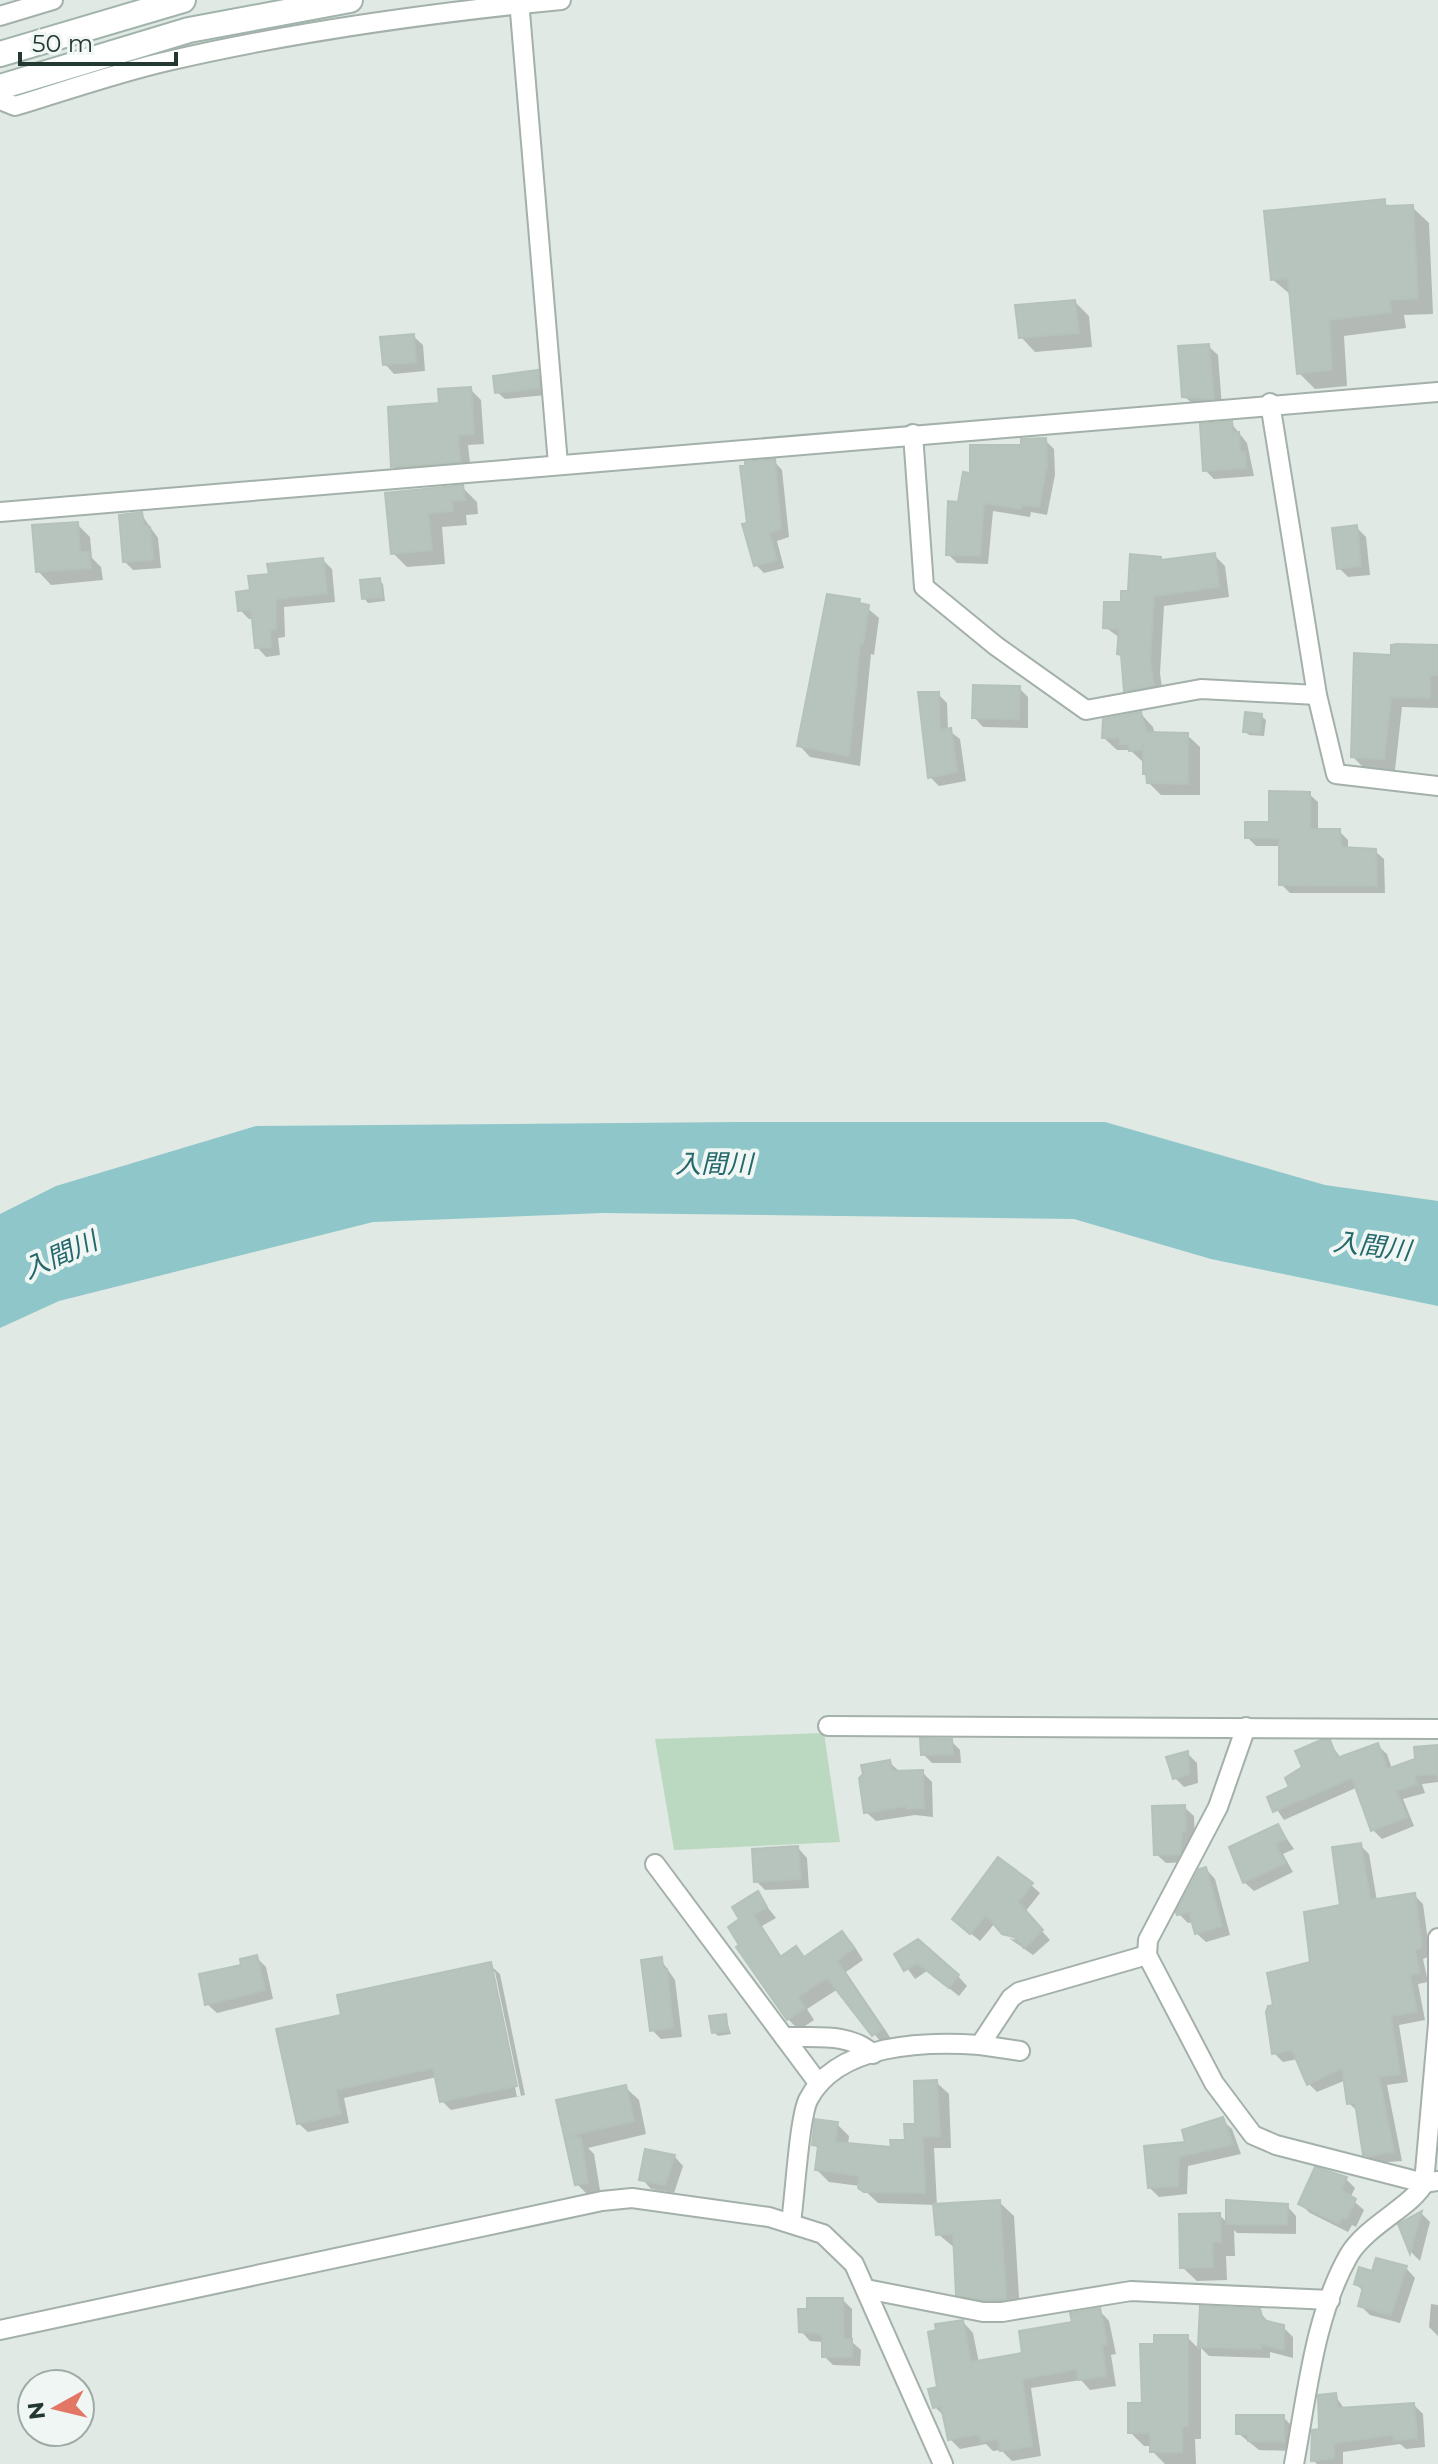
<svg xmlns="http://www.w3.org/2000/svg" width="1438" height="2464" viewBox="0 0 1438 2464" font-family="Montserrat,'Noto Sans JP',sans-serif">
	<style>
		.green { fill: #bbd8c0 }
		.water { fill: #8ec6c9 }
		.shadow { fill: #0003; fill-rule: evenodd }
		.building { fill: #b6c4bd; stroke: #b4c2ba; stroke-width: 2 }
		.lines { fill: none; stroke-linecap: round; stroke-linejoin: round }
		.street-casing { stroke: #a4b0aa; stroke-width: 22 }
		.secondary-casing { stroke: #a1b4ab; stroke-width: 28 }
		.street { stroke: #fff; stroke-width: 18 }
		.secondary { stroke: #fff; stroke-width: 24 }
		.labels { text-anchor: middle; stroke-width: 8; stroke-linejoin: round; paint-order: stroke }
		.water-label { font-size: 26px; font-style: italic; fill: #24686c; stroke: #f0f6f3 }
	</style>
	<rect width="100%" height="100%" fill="#e0e9e4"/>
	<polygon class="green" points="824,1733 840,1842 674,1850 655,1739"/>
	<polygon class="water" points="740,1122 1105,1122 1325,1185 1438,1201 1438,1306 1211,1259 1074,1219 603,1213 373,1222 59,1301 0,1328 0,1214 56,1186 256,1126"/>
	<g class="shadow">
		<polygon points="1384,202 1390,208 1412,207 1429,223 1433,314 1404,315 1406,328 1344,336 1347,386 1315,389 1299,373 1291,295 1272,279"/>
		<polygon points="1075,302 1089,316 1092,347 1035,352 1021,337"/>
		<polygon points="413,336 423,345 425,371 394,374 385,364"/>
		<polygon points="1208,346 1218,355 1222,407 1194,405 1184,396"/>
		<polygon points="537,373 545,380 546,395 505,399 497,392"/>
		<polygon points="470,389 481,400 484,444 468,445 471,472 405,478 393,466 441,404"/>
		<polygon points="1231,423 1247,443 1254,476 1214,479 1205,470"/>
		<polygon points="1045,440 1054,449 1055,475 1047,515 1031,512 1030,517 993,511 988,564 957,563 948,554 960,504 972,476"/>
		<polygon points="774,461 782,470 789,537 777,541 784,568 764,573 756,565 750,524"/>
		<polygon points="462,487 477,502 478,514 466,515 467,525 442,527 445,564 407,567 393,553 387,495"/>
		<polygon points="141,514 158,538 161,568 133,570 124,561"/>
		<polygon points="77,524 90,537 92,558 101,567 103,580 51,585 38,571"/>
		<polygon points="1356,527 1366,537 1370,575 1348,577 1339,568"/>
		<polygon points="1214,555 1225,566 1229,597 1164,606 1160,673 1163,695 1137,701 1126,690 1120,638 1105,627 1160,559 1163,562"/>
		<polygon points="323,560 332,569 335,602 284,607 285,637 278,638 280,655 266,657 257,647 254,619 249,619 240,610 252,592 271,576"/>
		<polygon points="379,580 383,584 385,601 368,603 364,598"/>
		<polygon points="859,601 879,618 874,655 871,654 860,766 810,757 799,745"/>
		<polygon points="1438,647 1438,708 1402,707 1395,770 1364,768 1353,757 1393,657"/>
		<polygon points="1019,688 1028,697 1028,728 983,727 974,717"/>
		<polygon points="938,694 947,703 948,730 960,739 966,781 939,786 930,777"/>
		<polygon points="1141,714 1153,727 1155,735 1187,735 1200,747 1200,795 1161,795 1148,782 1144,763 1130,750 1117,750 1104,738"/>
		<polygon points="1261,716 1266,720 1264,736 1249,735 1245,731"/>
		<polygon points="1309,794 1318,802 1318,831 1339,831 1348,840 1348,849 1375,851 1384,859 1385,893 1290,893 1281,884 1281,846 1256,846 1247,837 1271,824"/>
		<polygon points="951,1741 960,1750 961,1763 932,1763 923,1754"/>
		<polygon points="1329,1742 1341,1758 1378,1746 1387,1754 1392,1769 1417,1761 1437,1747 1438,1782 1422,1784 1425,1793 1403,1799 1414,1826 1382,1839 1373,1830 1358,1787 1284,1820 1269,1798 1291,1788 1304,1768"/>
		<polygon points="1187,1753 1197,1763 1198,1783 1184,1787 1175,1778"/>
		<polygon points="889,1762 899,1771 922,1772 932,1782 933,1817 915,1815 876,1821 866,1812"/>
		<polygon points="1184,1807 1194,1816 1195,1840 1189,1862 1166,1863 1156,1854"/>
		<polygon points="1278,1826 1294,1849 1283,1854 1293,1872 1254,1891 1244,1882"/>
		<polygon points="1360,1845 1369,1854 1377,1901 1414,1895 1423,1904 1430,1956 1423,1959 1428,1982 1418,1984 1425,2020 1399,2025 1408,2082 1387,2085 1402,2161 1374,2163 1365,2154 1359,2113 1349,2103 1346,2080 1317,2092 1308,2083 1298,2059 1283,2062 1274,2053 1276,2006 1312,1964 1343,1907"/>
		<polygon points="798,1848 807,1858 809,1888 765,1890 756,1881"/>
		<polygon points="1206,1869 1215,1879 1230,1935 1206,1942 1196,1933 1194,1922 1188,1923 1179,1914"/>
		<polygon points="1031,1885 1040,1893 1025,1912 1050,1940 1033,1955 1009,1938 1023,1942 995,1923 980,1941 963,1927"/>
		<polygon points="757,1894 776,1918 762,1926 782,1957 796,1949 806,1958 842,1933 853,1944 863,1960 846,1972 892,2040 884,2046 838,1989 807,2009 814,2020 799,2030 788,2019 742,1920"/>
		<polygon points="897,1954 958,1976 967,1986 959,1996 927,1971 915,1979"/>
		<polygon points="256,1957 266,1967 273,1999 217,2013 207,2004"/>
		<polygon points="661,1960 675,1980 682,2037 661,2039 652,2030"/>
		<path d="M490,1965L500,1974L525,2095L451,2110L442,2101L437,2077L344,2098L349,2123L308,2132L298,2123L343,2016ZM491,1972H495L521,2096L517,2097Z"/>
		<polygon points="725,2016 731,2034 718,2036 714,2032"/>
		<polygon points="936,2082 949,2094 951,2148 934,2148 937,2206 999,2202 1014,2216 1020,2313 973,2308 958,2294 956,2249 938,2234 935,2205 878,2203 860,2186 829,2182 817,2170 819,2150 814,2144 837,2124 849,2136 848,2145 893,2150 907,2142"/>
		<polygon points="625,2087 639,2100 646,2134 588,2148 594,2154 601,2196 591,2198 577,2184 559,2101"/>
		<polygon points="1222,2120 1232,2129 1241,2154 1188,2166 1187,2194 1159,2197 1150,2188 1188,2143"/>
		<polygon points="674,2156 683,2166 674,2193 651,2189 642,2179"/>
		<polygon points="1346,2179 1355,2188 1350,2198 1364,2210 1356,2227 1352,2225 1348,2232 1310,2213 1300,2204"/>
		<polygon points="1287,2206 1296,2216 1296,2234 1237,2233 1234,2230 1235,2256 1226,2256 1227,2280 1197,2281 1182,2267 1219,2215 1228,2223"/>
		<polygon points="1421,2213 1430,2222 1420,2261 1412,2253 1401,2225"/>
		<polygon points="1406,2268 1415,2278 1400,2323 1370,2315 1360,2305 1364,2292 1356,2284 1373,2273"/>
		<polygon points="843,2300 852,2309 852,2342 861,2350 860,2366 833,2365 824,2356 824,2342 810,2341 801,2331 809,2311"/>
		<polygon points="1431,2304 1438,2305 1438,2336 1429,2327"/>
		<polygon points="1202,2308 1259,2311 1270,2324 1283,2327 1293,2337 1293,2358 1270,2352 1270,2358 1209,2356 1201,2348 1201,2439 1195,2439 1196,2464 1165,2464 1152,2451 1152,2446 1144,2446 1130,2432 1144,2405 1156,2346 1187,2337 1199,2349"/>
		<polygon points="1099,2310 1109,2321 1116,2354 1111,2355 1116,2386 1090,2390 1081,2380 1031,2388 1041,2456 1012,2461 1001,2450 993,2451 986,2444 960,2449 950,2439 946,2418 935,2407 963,2322 973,2333 979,2363 1025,2355"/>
		<polygon points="1335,2395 1345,2410 1414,2405 1423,2414 1425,2447 1406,2449 1400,2444 1343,2452 1343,2464 1317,2464 1313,2460"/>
		<polygon points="1283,2417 1293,2427 1292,2451 1259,2450 1238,2433"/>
	</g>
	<g class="building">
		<polygon points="1385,199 1385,206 1413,205 1418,298 1389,300 1391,312 1329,320 1332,370 1297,374 1288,278 1271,280 1264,211"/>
		<polygon points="1075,300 1079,333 1019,338 1015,305"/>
		<polygon points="414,334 416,362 383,365 380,337"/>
		<polygon points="1209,344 1214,399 1182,397 1178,346"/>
		<polygon points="538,370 540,388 495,393 493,376"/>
		<polygon points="471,387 474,434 458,435 460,462 391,467 388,407 439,403 438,389"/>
		<polygon points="1232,421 1233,433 1239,432 1240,452 1245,452 1246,468 1203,471 1200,424"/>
		<polygon points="1046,438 1047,465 1039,507 1022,505 1021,509 984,503 980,556 946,555 948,501 958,502 963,472 970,473 970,445 1021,445 1021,439"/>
		<polygon points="775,459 781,529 769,533 777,560 754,566 742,524 747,523 740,466 745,466 745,462"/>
		<polygon points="463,485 465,500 452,501 453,511 428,513 432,550 391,554 385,493"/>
		<polygon points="142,512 144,525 150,527 153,560 123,562 119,515"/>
		<polygon points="78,522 80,552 89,552 91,568 36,572 32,525"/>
		<polygon points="1357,525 1361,566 1337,569 1332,528"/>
		<polygon points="1215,553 1219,587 1154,596 1150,661 1154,685 1124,691 1121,655 1117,654 1119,629 1103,628 1104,602 1121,602 1121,591 1128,591 1130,554 1161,557 1161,560"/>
		<polygon points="323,558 327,593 276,599 276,629 270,630 271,647 255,648 251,610 238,611 236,592 250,590 248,576 269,574 267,564"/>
		<polygon points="380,578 382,597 362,599 360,580"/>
		<polygon points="827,594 860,599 859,603 869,605 863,644 860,644 849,756 797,746"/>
		<polygon points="1397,644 1438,645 1438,675 1430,675 1430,698 1391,697 1384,759 1351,757 1354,653 1391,655 1391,645"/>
		<polygon points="973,685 1020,686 1019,719 972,718"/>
		<polygon points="918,692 939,692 940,730 951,728 957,772 928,778"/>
		<polygon points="1141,712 1146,732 1188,733 1188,784 1147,783 1146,774 1143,774 1143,744 1140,750 1129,751 1128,744 1120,744 1120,738 1102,738 1103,719"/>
		<polygon points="1245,712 1262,714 1260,733 1243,732"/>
		<polygon points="1269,791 1310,792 1310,829 1340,829 1341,847 1376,849 1377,886 1279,885 1279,838 1245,838 1245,822 1269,822"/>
		<polygon points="920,1738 952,1739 953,1754 921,1755"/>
		<polygon points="1321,1740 1330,1740 1337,1758 1378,1743 1387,1769 1415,1759 1414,1747 1437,1745 1438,1774 1414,1775 1417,1784 1396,1791 1407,1817 1371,1831 1352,1778 1273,1812 1267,1797 1289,1787 1285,1778 1302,1767 1295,1751"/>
		<polygon points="1188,1751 1189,1774 1173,1779 1166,1757"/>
		<polygon points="890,1760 892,1771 923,1770 924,1808 906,1809 906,1806 864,1813 859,1778 863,1774 861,1765"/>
		<polygon points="1185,1805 1186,1831 1182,1831 1180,1854 1154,1855 1152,1806"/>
		<polygon points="1278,1824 1286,1839 1275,1844 1285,1863 1243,1883 1229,1847"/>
		<polygon points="1361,1843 1370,1900 1415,1893 1422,1947 1415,1950 1420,1973 1410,1975 1417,2012 1391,2016 1400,2074 1379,2077 1394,2152 1368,2156 1363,2155 1355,2103 1347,2104 1342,2068 1307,2085 1292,2050 1272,2054 1266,2012 1268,2006 1273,2005 1267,1973 1310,1962 1304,1912 1340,1905 1332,1847"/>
		<polygon points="798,1846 801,1879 754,1882 752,1849"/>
		<polygon points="998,1857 1033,1883 1018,1902 1043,1930 1024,1948 1014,1937 1002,1934 986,1915 970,1934 952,1919"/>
		<polygon points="1206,1867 1222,1926 1195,1934 1189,1912 1177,1915 1176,1912 1199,1869"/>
		<polygon points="758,1891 767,1907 753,1915 780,1957 796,1946 804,1957 842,1931 854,1948 837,1961 882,2029 872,2036 827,1978 798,1997 805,2008 787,2020 736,1947 739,1945 728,1927 739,1919 732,1907"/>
		<polygon points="918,1939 959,1975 949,1988 917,1963 904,1971 894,1954"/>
		<polygon points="257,1955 265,1990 205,2005 199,1974 241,1965 240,1959"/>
		<polygon points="662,1957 663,1969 667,1969 673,2028 650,2031 641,1960"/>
		<polygon points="491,1962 517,2086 440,2102 433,2068 336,2090 341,2114 297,2124 276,2029 341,2015 337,1995"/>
		<polygon points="726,2014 728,2031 712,2033 709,2016"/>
		<polygon points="937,2080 940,2136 923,2137 925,2193 864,2192 858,2188 859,2176 815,2170 818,2146 812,2145 815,2119 838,2122 835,2142 891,2147 890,2140 905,2140 904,2124 915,2124 914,2081"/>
		<polygon points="626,2085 634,2121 570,2136 581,2138 588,2183 575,2185 556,2100"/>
		<polygon points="1223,2117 1233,2144 1179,2157 1178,2186 1148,2188 1144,2146 1185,2142 1182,2130"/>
		<polygon points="645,2149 675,2155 665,2185 639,2180"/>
		<polygon points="1315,2167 1347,2177 1341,2190 1356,2199 1347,2219 1342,2217 1339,2224 1298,2204"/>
		<polygon points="1000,2200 1006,2299 984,2300 956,2295 953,2234 936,2235 933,2204"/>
		<polygon points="1226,2200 1288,2204 1287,2225 1226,2224"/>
		<polygon points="1422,2211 1410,2254 1398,2224"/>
		<polygon points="1220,2213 1221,2242 1212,2242 1213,2267 1180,2268 1179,2214"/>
		<polygon points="1376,2258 1407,2266 1391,2315 1358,2306 1363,2287 1354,2284 1359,2267 1372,2271"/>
		<polygon points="807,2298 843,2298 844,2339 852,2339 852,2357 822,2357 822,2334 799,2332 798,2309 807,2309"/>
		<polygon points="1200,2306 1260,2309 1263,2320 1284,2325 1284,2350 1261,2344 1261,2349 1198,2347"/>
		<polygon points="1100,2308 1107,2344 1102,2345 1106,2376 1078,2380 1077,2369 1022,2379 1032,2446 1000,2451 998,2439 981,2442 979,2434 948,2440 941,2406 933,2408 928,2389 937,2387 928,2332 936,2330 935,2324 963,2320 971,2362 1022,2353 1019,2331 1072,2322 1070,2313"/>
		<polygon points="1154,2335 1188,2335 1188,2426 1182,2426 1182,2452 1150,2452 1150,2433 1128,2433 1128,2403 1142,2403 1140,2344 1154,2344"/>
		<polygon points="1336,2393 1338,2408 1414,2403 1417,2438 1394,2441 1393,2435 1334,2443 1334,2458 1311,2461 1312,2430 1319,2429 1318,2395"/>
		<polygon points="1236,2415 1284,2415 1284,2442 1248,2441 1248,2434 1236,2434"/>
	</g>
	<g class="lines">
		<defs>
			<g id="street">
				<polyline points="519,0 558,464"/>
				<polyline points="0,16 53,0"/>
				<path d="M0,89L5,102L15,106C65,91 116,73 168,61C297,31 429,13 561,0"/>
				<polyline points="1270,403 1317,695 1336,774 1438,786"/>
				<polyline points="913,434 924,587 996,646 1086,710 1201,689 1317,695"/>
				<polyline points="0,512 1438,392"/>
				<polyline points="828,1726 1438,1729"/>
				<polyline points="1246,1727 1218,1807 1148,1940 1147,1955 1214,2083 1253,2135 1276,2145 1424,2183 1438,2181"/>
				<polyline points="655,1864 819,2084"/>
				<path d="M784,2037C815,2038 849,2032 873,2054"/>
				<polyline points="980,2045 1020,2051"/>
				<path d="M791,2222C795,2196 799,2119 808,2100C837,2043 926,2041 980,2045L1011,1998L1019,1992L1147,1955"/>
				<polyline points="866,2289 983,2312 1002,2312 1131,2291 1330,2300"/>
				<polyline points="0,2330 602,2201 632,2198 769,2217 823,2234 854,2264 943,2464"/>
				<path d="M1294,2464C1307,2396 1314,2316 1349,2255C1367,2225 1413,2206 1424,2183L1438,2024V1938"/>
			</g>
			<g id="secondary">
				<polyline points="0,54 183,0"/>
				<polyline points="0,87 189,30 350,0"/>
			</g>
		</defs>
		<use href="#street" class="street-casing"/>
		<use href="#secondary" class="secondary-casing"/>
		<use href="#street" class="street"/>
		<use href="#secondary" class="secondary"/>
	</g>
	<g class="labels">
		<g class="water-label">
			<text x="714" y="1173">入間川</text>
			<text transform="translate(1372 1246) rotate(7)" y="9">入間川</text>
			<text transform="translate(60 1255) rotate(-24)" y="9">入間川</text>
		</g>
	</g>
	<g transform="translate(56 2408) rotate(262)"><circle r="38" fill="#f0f6f3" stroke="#9eaaa5" stroke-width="2"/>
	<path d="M0-6L14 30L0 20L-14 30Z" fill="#e27766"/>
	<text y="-12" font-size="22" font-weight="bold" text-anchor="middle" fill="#233830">N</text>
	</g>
	<path d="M20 52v12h156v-12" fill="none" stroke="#233830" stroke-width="4"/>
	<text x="32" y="52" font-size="24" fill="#233830" stroke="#f0f6f3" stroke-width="6" paint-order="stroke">50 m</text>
</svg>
